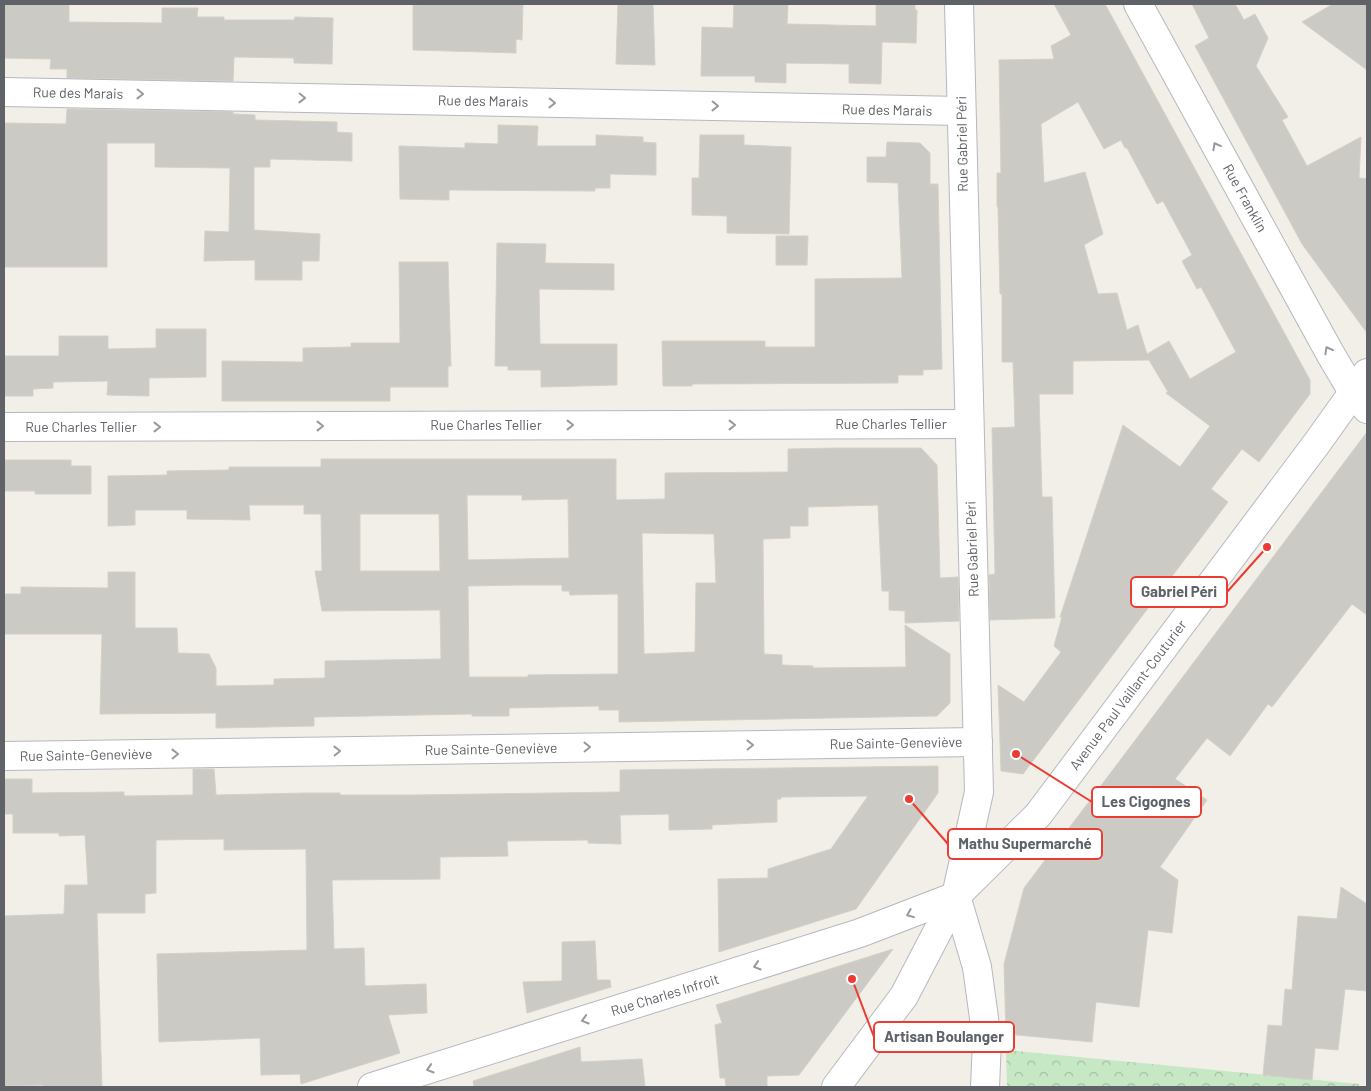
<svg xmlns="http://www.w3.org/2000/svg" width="1371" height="1091" viewBox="0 0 1371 1091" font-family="Barlow,sans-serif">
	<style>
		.park { fill: url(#park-crowns) }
		.building { fill: #cccac5; stroke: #d6d0c6; fill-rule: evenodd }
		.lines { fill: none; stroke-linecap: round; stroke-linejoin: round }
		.street-casing { stroke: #b5b8bc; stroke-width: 30 }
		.secondary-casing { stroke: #b6babf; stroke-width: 30 }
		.street { stroke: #fff; stroke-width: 28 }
		.secondary { stroke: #fff; stroke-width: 28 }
		.oneway { stroke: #979a9d }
		.labels { text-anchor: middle; stroke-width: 4; stroke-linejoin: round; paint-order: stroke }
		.street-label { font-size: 14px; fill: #5f6368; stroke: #fff }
		.leader { fill: none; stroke: #eb3c33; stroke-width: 2 }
		.callout-dot { fill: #eb3c33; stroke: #fff; stroke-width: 2 }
		.callout { fill: #fff; stroke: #eb3c33; stroke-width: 2 }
		.callout-label { font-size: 15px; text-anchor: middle; font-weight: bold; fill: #5f6368 }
	</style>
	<defs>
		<pattern id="park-crowns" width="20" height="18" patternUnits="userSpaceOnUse" patternTransform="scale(1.25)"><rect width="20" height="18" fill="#c6e8c5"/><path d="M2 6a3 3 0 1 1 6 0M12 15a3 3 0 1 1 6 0" fill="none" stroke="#a4c0a4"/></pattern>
	</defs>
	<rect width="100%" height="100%" fill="#f1efe8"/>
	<polygon class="park" points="1006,1050 1359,1084 1359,1087 1007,1087"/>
	<g class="building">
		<polygon points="4,4 69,4 69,22 162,23 162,8 198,8 197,17 224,17 224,20 294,20 295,17 333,18 332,64 294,63 294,58 234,57 233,81 67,78 67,69 50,69 51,59 4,58"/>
		<polygon points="431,4 523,4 522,40 516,39 516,53 413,50 413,5"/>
		<polygon points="618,4 653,4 655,65 616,64"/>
		<polygon points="734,4 788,4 787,24 876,26 876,4 915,4 915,10 917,10 916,43 882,42 881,84 849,83 849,64 786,63 786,83 755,82 755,76 701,76 702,27 733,28"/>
		<path d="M1054,4H1105L1310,380V394L1259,462L1242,449L1211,489L1228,502L1023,774L1001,771L998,685L1024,702L1061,652L1054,646L1062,617H1060L1123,425L1180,467L1210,426L1166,393L1168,392L1149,360L1073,361V394H1039L1042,497H1052L1055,618L990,620L989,575L995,574L992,428L1015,427L1013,362H1002V294H1000L998,207H997V173H1001L999,60L1054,59L1051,46L1071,35ZM1078,102L1104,149L1121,140L1125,148H1127L1157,204L1163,201L1192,255L1182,261L1197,289L1201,287L1236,352L1190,379L1169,341L1147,354L1138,325L1127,330L1117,293L1098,294L1084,245L1103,234L1085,172L1044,183L1041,124Z"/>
		<polygon points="1192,4 1235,4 1244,20 1255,14 1268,38 1256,66 1288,117 1282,120 1307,166 1361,137 1359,178 1367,179 1367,333 1302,244 1195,46 1209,38"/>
		<polygon points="1333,4 1367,4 1367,70 1302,22"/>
		<polygon points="67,109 233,112 233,114 255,115 255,120 337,122 337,132 352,133 352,161 270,159 270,167 254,167 254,230 320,234 319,261 302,261 302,280 255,280 255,260 204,261 205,231 229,232 230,168 155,167 155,143 107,143 107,267 4,267 4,123 66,124"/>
		<polygon points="498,125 538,126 537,146 596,146 596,135 643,137 643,142 656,143 656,175 610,174 610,188 595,188 595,191 449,190 449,200 400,199 399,146 465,148 465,143 498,144"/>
		<polygon points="700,135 744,135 744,145 791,147 789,234 727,233 727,216 692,215 692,178 699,178"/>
		<polygon points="887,142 920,143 930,153 930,184 938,184 942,369 923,370 923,375 898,375 898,383 692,384 692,386 663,386 662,341 765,341 765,347 815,347 815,279 902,278 898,183 867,182 867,157 886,157"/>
		<polygon points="776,236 808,236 807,265 776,265"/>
		<polygon points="497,243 546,244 545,263 614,264 614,290 539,289 540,344 617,344 617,385 541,387 541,370 508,370 508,366 495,366"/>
		<polygon points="399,262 448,262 451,366 448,366 448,387 390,387 390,401 222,401 222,361 303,362 303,348 351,347 351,343 400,343"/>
		<polygon points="156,329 206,329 206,377 149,378 149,396 107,395 108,381 53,382 53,388 33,389 33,396 4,396 4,356 59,356 59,336 108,336 108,349 156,348"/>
		<polygon points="1367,432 1367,615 1352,604 1272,707 1268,704 1230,756 1207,738 1175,779 1207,800 1160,867 1178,880 1172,933 1148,930 1139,1007 1096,1002 1092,1042 1006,1034 1004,964 1024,888"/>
		<path d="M836,448H921L937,465L940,578L958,577L959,621L905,623V611L889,610V591H882L878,505L808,507V526H790V538L763,539L764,654L782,655V665L813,666V668L906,667L905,625L950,654V703L937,716L619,722V710H599V706L509,708V716H472V714L314,717V726L216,728V713L100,714L102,634H4V594H21V587L108,588V572H135V628H177L178,653L209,654L216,668V686L274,685V679L325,678V661L441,659L440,610L322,611L315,571H322L321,514H304V505H249L250,520L187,519V510H135V525L108,526V476L167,475V471L229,470V467H321V459H616V500L665,499V473L788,472V449ZM467,495H522V500L568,499L569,558L468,560ZM360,514H439L440,571H360ZM642,533L714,534L716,583H696L695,652L644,654ZM519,585H562V591H569L570,595L618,594V674L528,675V677H469L468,586Z"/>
		<polygon points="4,460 71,460 71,466 91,466 91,494 35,494 35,491 4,491"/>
		<polygon points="938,766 938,793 856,909 719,952 718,879 768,878 768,869 831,849 868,796 781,797 781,799 777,799 777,822 712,825 712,829 669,830 669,814 620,815 621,844 588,843 588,840 507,841 508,856 440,857 440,879 332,880 334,949 364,948 365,986 426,984 427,1013 388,1015 400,1053 301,1084 300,1074 261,1075 260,1038 159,1042 157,954 307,950 306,849 224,850 224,839 156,840 156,893 145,894 145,913 97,913 102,1087 43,1087 43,1085 4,1086 4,916 64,914 65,885 88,885 85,835 59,836 59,833 13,833 13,814 4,814 4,779 32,779 32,793 124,792 124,796 193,795 193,769 214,769 216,795 305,793 340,793 340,795 415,795 620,792 620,770"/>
		<polygon points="1341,887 1367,904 1367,991 1345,989 1338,1050 1315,1048 1312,1080 1263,1075 1268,1025 1282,1026 1285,989 1292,990 1298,916 1337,919"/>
		<polygon points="595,941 597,980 610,980 611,987 527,1013 523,982 562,981 562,942"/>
		<polygon points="893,949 799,1075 767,1076 767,1087 726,1087 725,1078 720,1078 715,1025 722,1023 716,1005"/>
		<polygon points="580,1047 581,1062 642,1059 645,1087 474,1087 473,1081"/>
	</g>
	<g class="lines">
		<defs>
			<g id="street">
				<polyline points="959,4 979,792 956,896 977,967 987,1040 985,1087"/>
				<polyline points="1138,4 1331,355 1353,392 1367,409"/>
				<polyline points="4,92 961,111"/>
				<polyline points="4,427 968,424"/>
				<polyline points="4,756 978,742"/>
				<polyline points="372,1087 860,933 956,896"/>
			</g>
			<polyline id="secondary" points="836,1087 904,996 956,896 1038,815 1317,443 1367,373"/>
		</defs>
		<use href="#street" class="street-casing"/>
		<use href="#secondary" class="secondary-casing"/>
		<use href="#street" class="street"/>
		<use href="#secondary" class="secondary"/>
	</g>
	<defs><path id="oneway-chevron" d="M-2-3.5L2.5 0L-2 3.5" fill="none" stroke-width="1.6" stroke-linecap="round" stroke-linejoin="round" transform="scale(1.25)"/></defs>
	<g class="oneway">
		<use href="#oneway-chevron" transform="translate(140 94) rotate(1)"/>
		<use href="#oneway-chevron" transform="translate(302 98) rotate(1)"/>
		<use href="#oneway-chevron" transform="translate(552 103) rotate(1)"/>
		<use href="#oneway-chevron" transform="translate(715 106) rotate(1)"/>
		<use href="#oneway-chevron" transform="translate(1216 146) rotate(-119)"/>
		<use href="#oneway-chevron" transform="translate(1328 350) rotate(-119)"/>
		<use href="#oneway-chevron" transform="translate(570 425)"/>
		<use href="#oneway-chevron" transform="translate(732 425)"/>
		<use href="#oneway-chevron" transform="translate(320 426)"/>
		<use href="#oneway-chevron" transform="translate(157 427)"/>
		<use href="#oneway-chevron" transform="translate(750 745) rotate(-1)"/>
		<use href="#oneway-chevron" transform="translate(587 747) rotate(-1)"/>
		<use href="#oneway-chevron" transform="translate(337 751) rotate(-1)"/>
		<use href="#oneway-chevron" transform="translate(175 754) rotate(-1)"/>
		<use href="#oneway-chevron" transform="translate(910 914) rotate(158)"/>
		<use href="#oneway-chevron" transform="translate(757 966) rotate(163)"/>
		<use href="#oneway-chevron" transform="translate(585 1020) rotate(163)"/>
		<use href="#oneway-chevron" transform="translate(430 1069) rotate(163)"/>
	</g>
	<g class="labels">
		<g class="street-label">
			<text transform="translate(78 93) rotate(1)" y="5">Rue des Marais</text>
			<text transform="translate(483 101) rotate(1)" y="5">Rue des Marais</text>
			<text transform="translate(887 110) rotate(1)" y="5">Rue des Marais</text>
			<text transform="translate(962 144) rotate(-91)" y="5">Rue Gabriel Péri</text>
			<text transform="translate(1245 198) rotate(61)" y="5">Rue Franklin</text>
			<text x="891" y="429">Rue Charles Tellier</text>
			<text x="486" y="430">Rue Charles Tellier</text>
			<text x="81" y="432">Rue Charles Tellier</text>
			<text transform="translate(972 549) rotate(-92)" y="5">Rue Gabriel Péri</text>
			<text transform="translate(1128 695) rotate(-53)" y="5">Avenue Paul Vaillant-Couturier</text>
			<text transform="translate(896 743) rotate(-1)" y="5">Rue Sainte-Geneviève</text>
			<text transform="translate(491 749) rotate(-1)" y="5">Rue Sainte-Geneviève</text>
			<text transform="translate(86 755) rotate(-1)" y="5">Rue Sainte-Geneviève</text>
			<text transform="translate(665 995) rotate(-17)" y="5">Rue Charles Infroit</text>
		</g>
	</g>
	<path class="leader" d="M1267 547L1227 592M1016 754L1092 802M909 799L948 844M852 979L874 1037"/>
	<g class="callout-dot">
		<circle cx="1267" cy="547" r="5"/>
		<circle cx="1016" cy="754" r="5"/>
		<circle cx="909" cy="799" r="5"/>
		<circle cx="852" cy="979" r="5"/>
	</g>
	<g class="callout">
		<rect x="1131" y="577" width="96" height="30" rx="5"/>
		<rect x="1092" y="787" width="109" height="30" rx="5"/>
		<rect x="948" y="829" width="154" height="30" rx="5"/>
		<rect x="874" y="1022" width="140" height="30" rx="5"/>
	</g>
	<g class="callout-label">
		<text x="1179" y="597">Gabriel Péri</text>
		<text x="1146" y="807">Les Cigognes</text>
		<text x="1025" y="849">Mathu Supermarché</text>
		<text x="944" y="1042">Artisan Boulanger</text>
	</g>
	<rect width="1371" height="1091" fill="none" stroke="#5f6368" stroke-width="10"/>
</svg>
